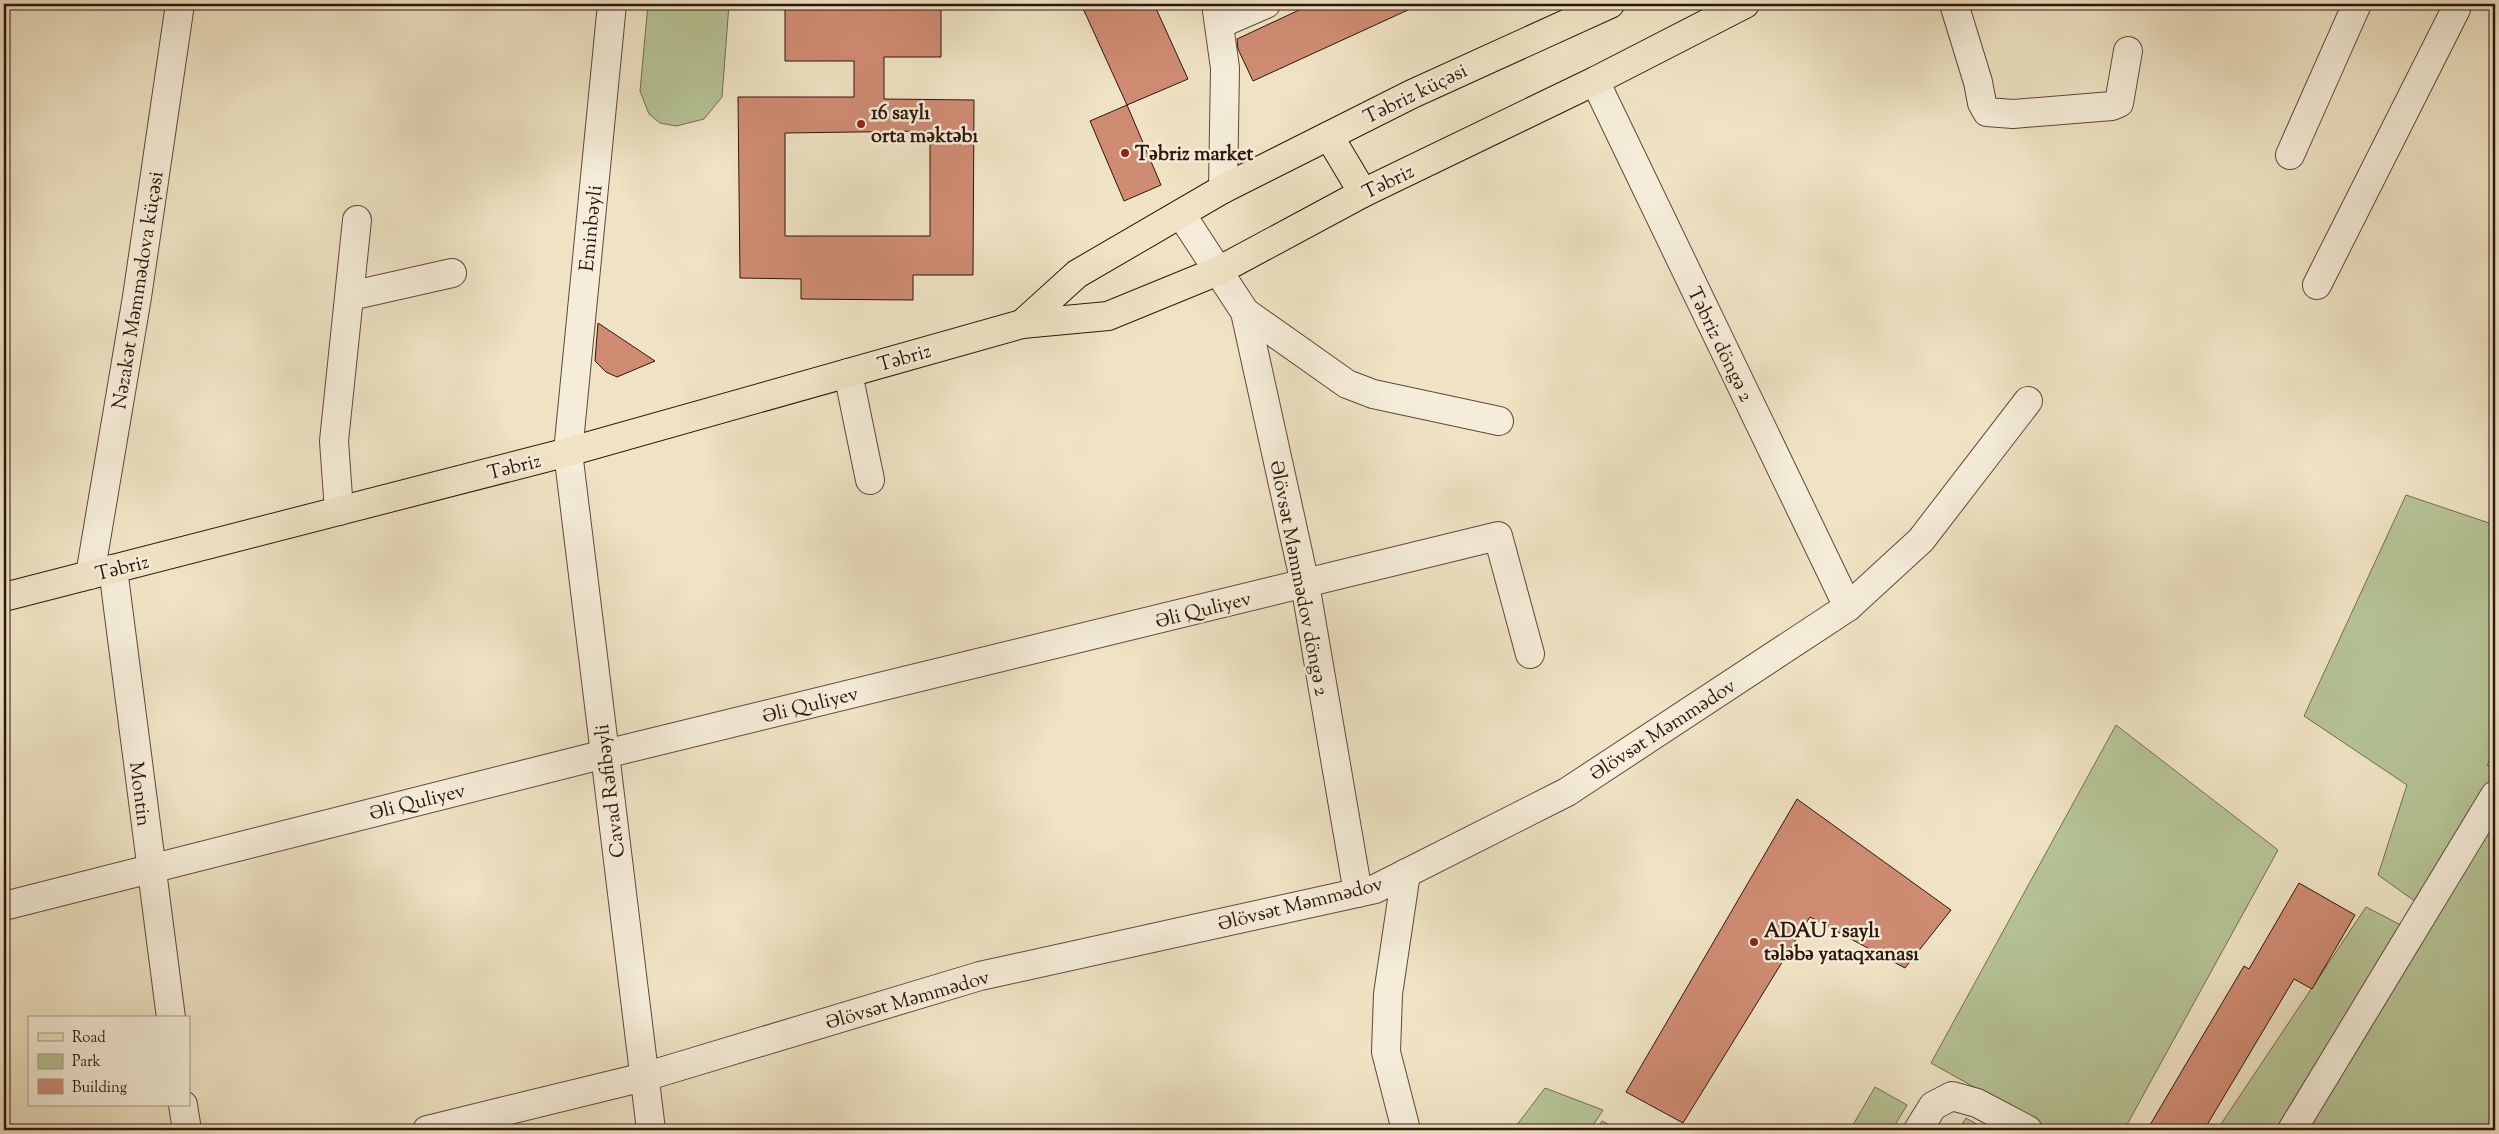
<svg xmlns="http://www.w3.org/2000/svg" width="2499" height="1134" viewBox="0 0 2499 1134" font-family="'Sorts Mill Goudy',serif">
	<style>
		.green { fill: #b6c496; stroke: #726d51 }
		.building { fill: #cf8c73; stroke: #2d160c; fill-rule: evenodd }
		.lines { fill: none; stroke-linecap: round; stroke-linejoin: round }
		.minor-casing { stroke: #5e493a; stroke-width: 30 }
		.major-casing { stroke: #2d160c; stroke-width: 30 }
		.minor { stroke: #f5edd9; stroke-width: 28 }
		.major { stroke: #efe3c4; stroke-width: 28 }
		.poi-dot { fill: #8f2418; stroke: #f5edd9; stroke-width: 2 }
		.labels { text-anchor: middle; stroke-width: 5; stroke-linejoin: round; paint-order: stroke }
		.street-label { font-size: 20px; fill: #2d160c; stroke: #f5edd9 }
		.poi-label { font-size: 20px; font-weight: bold; fill: #2d160c; stroke: #f5edd9; text-anchor: start }
	</style>
	<rect width="100%" height="100%" fill="#efe3c4"/>
	<filter id="stains"><feTurbulence type="fractalNoise" baseFrequency=".004" numOctaves="4"/><feColorMatrix values="0 0 0 0 .2 0 0 0 0 .09 0 0 0 0 .02 0 0 0 .5 -.17"/></filter>
	<radialGradient id="worn" r=".72"><stop offset=".6" stop-color="#630" stop-opacity="0"/><stop offset="1" stop-color="#630" stop-opacity=".3"/></radialGradient>
	<g class="green">
		<polygon points="648,4 729,4 722,97 704,119 676,126 660,123 649,114 640,91"/>
		<polygon points="2406,495 2495,525 2495,752 2487,765 2495,770 2495,792 2416,902 2378,875 2407,785 2304,716"/>
		<polygon points="2116,725 2278,850 2124,1130 2051,1130 1931,1063"/>
		<polygon points="2495,813 2495,1123 2492,1130 2217,1130 2366,907 2420,935"/>
		<polygon points="1875,1087 1907,1105 1892,1130 1850,1130"/>
		<polygon points="1545,1088 1603,1110 1590,1130 1513,1130"/>
		<polygon points="1966,1118 1987,1130 1958,1130"/>
		<polygon points="1602,1121 1620,1130 1596,1130"/>
	</g>
	<g class="building">
		<path d="M785,4H941V57H884V99L974,100L973,275H913V300L801,299V279L740,278L738,97H854V61H785ZM930,131V236H785V133Z"/>
		<polygon points="1081,4 1154,4 1188,79 1127,105"/>
		<polygon points="1312,4 1421,4 1253,81 1238,49 1237,39"/>
		<polygon points="1127,105 1161,185 1124,201 1090,121"/>
		<polygon points="598,323 655,361 617,377 606,372 595,361"/>
		<polygon points="1797,799 1951,910 1905,968 1810,917 1683,1123 1626,1092"/>
		<polygon points="2299,883 2355,915 2312,989 2294,979 2204,1130 2147,1130 2244,966 2249,969"/>
	</g>
	<g class="lines">
		<defs>
			<g id="minor">
				<polyline points="612,4 568,452 651,1130"/>
				<polyline points="1216,4 1225,68 1223,189"/>
				<polyline points="1954,4 1978,82 1982,103 1987,112 2013,114 2112,106 2119,103 2128,51"/>
				<polyline points="1220,24 1266,4"/>
				<polyline points="1595,81 1848,607"/>
				<polyline points="2290,155 2357,4"/>
				<polyline points="1181,214 1245,312 1305,584 1358,893"/>
				<polyline points="2317,285 2456,9 2455,4"/>
				<polyline points="350,296 452,273"/>
				<polyline points="1245,312 1347,384 1373,394 1499,421"/>
				<polyline points="848,373 870,480"/>
				<polyline points="339,511 334,441 357,220"/>
				<polyline points="113,569 171,1018"/>
				<polyline points="90,575 137,297 180,4"/>
				<polyline points="1406,873 1388,994 1386,1052 1406,1130"/>
				<polyline points="4,906 605,754 1498,536 1530,654"/>
				<polyline points="183,1105 187,1130"/>
				<polyline points="427,1130 644,1077 980,976 1375,889 1567,792 1848,607 1921,540 2028,401"/>
				<polyline points="1918,1130 1933,1106 1952,1096 1977,1103 2028,1130"/>
				<polyline points="2292,1130 2495,795"/>
			</g>
			<g id="major">
				<polyline points="1329,136 1363,193"/>
				<polyline points="1022,324 1077,274 1223,189 1412,94 1610,4"/>
				<polyline points="4,597 568,452 1022,324 1108,316 1218,271 1363,193 1595,81 1745,4"/>
			</g>
		</defs>
		<use href="#minor" class="minor-casing"/>
		<use href="#major" class="major-casing"/>
		<use href="#minor" class="minor"/>
		<use href="#major" class="major"/>
	</g>
	<g class="poi-dot">
		<circle cx="861" cy="124" r="5"/>
		<circle cx="1125" cy="153" r="5"/>
		<circle cx="1754" cy="942" r="5"/>
	</g>
	<g class="labels">
		<g class="street-label">
			<text transform="translate(1415 93) rotate(-26)" y="7">Təbriz küçəsi</text>
			<text transform="translate(1388 181) rotate(-26)" y="7">Təbriz</text>
			<text transform="translate(590 228) rotate(-84)" y="7">Eminbəyli</text>
			<text transform="translate(137 290) rotate(-81)" y="7">Nəzakət Məmmədova küçəsi</text>
			<text transform="translate(1721 344) rotate(64)" y="7">Təbriz döngə 2</text>
			<text transform="translate(904 357) rotate(-16)" y="7">Təbriz</text>
			<text transform="translate(514 466) rotate(-14)" y="7">Təbriz</text>
			<text transform="translate(122 567) rotate(-14)" y="7">Təbriz</text>
			<text transform="translate(1300 578) rotate(79)" y="7">Əlövsət Məmmədov döngə 2</text>
			<text transform="translate(1203 609) rotate(-14)" y="7">Əli Quliyev</text>
			<text transform="translate(810 704) rotate(-14)" y="7">Əli Quliyev</text>
			<text transform="translate(1662 729) rotate(-33)" y="7">Əlövsət Məmmədov</text>
			<text transform="translate(609 791) rotate(-97)" y="7">Cavad Rəfibəyli</text>
			<text transform="translate(141 794) rotate(83)" y="7">Montin</text>
			<text transform="translate(417 801) rotate(-14)" y="7">Əli Quliyev</text>
			<text transform="translate(1300 903) rotate(-14)" y="7">Əlövsət Məmmədov</text>
			<text transform="translate(907 999) rotate(-16)" y="7">Əlövsət Məmmədov</text>
		</g>
		<g class="poi-label">
			<text x="871" y="119">16 saylı<tspan x="871" dy="23">orta məktəbı</tspan></text>
			<text x="1135" y="160">Təbriz market</text>
			<text x="1764" y="937">ADAU 1 saylı<tspan x="1764" dy="23">tələbə yataqxanası</tspan></text>
		</g>
	</g>
	<rect width="2499" height="1134" fill="none" stroke="#efe3c4" stroke-width="20"/>
	<rect x="5" y="5" width="2489" height="1124" fill="none" stroke="#2d160c" stroke-width="2.5"/>
	<rect x="10" y="10" width="2479" height="1114" fill="none" stroke="#2d160c"/>
	<rect x="28" y="1016" width="162" height="90" fill="#f5edd9" stroke="#a59787"/>
	<rect x="38" y="1033" width="25" height="8" fill="#efe3c4" stroke="#a59787"/>
	<text x="72" y="1042" font-size="15" fill="#2d160c">Road</text>
	<rect x="38" y="1054" width="25" height="15" fill="#b6c496" stroke="#a59787"/>
	<text x="72" y="1066" font-size="15" fill="#2d160c">Park</text>
	<rect x="38" y="1079" width="25" height="15" fill="#cf8c73" stroke="#a59787"/>
	<text x="72" y="1092" font-size="15" fill="#2d160c">Building</text>
	<rect width="100%" height="100%" filter="url(#stains)"/>
	<rect width="100%" height="100%" fill="url(#worn)"/>
</svg>
